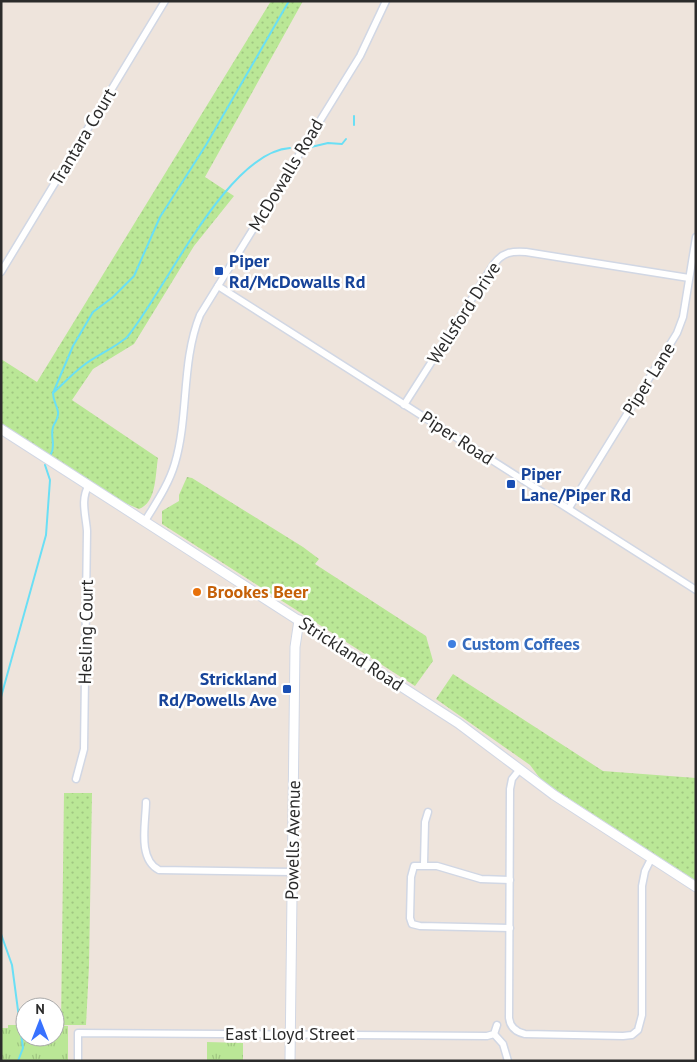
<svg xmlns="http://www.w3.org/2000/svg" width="697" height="1062" viewBox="0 0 697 1062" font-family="'PT Sans',sans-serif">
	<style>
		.grass { fill: url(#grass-dots) }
		.park { fill: url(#park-tufts) }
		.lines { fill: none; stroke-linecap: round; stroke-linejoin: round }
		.stream { stroke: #6adff5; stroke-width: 2 }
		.street-casing { stroke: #d1d7e4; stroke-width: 9 }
		.secondary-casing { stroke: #d1d7e4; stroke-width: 11 }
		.street { stroke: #fff; stroke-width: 6 }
		.secondary { stroke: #fff; stroke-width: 9 }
		.transit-dot { fill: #1a4fb4; stroke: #fff; stroke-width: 2 }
		.food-dot { fill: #e8710a; stroke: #fff; stroke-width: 2 }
		.shop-dot { fill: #3f7fe0; stroke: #fff; stroke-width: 2 }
		.labels { text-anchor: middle; stroke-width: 5; stroke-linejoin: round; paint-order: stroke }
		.street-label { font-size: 18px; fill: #2b2b2b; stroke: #fff }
		.transit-label { font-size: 18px; font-weight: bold; fill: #164399; stroke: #fff; text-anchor: start }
		.food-label { font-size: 18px; font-weight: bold; fill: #c56008; stroke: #fff; text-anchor: start }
		.shop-label { font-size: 18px; font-weight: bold; fill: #366cbe; stroke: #fff; text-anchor: start }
	</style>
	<defs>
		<pattern id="grass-dots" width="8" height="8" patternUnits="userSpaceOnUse" patternTransform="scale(1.25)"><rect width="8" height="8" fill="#bae796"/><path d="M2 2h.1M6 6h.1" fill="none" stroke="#a0c681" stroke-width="1.8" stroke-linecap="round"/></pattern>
		<pattern id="park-tufts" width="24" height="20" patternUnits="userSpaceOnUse" patternTransform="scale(1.25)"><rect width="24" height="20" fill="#bae796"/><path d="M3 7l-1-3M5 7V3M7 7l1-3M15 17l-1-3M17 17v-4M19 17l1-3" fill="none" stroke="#a0c681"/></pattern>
	</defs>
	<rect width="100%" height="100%" fill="#eee4dc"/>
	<g class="grass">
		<path d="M271,1H303L205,177L234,196L194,246L134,344L93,369L72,400L158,458C155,475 157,502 139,509L118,500L1,424V359L37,382Z"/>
		<polygon points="187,477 192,478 303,547 319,559 315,564 426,636 433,661 415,686 162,524 162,511 179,501 179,495"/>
		<polygon points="453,674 603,771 696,778 696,881 542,781 530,765 436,699"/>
		<polygon points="64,793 92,793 89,966 86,1025 61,1025"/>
	</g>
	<g class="park">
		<polygon points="8,1025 25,1025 25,1037 55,1037 55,1025 68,1026 68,1061 1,1061 1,1028 8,1028"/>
		<polygon points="207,1042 243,1043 243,1061 207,1061"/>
	</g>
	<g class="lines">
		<g class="stream">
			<polyline points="354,125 354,116"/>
			<polyline points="311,147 328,143 342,144 346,139"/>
			<polyline points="53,393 73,346 93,312 113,297 134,276 160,217 206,145 289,1"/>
			<path d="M51,454C56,445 50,437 53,427C55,421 59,419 58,412C57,405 53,401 53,393C63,384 73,373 84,365C94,357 123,343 128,336C165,291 227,152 290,148"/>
			<polyline points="1,697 46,535 50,480 45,465"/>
			<polyline points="1,934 12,965 23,1048 18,1061"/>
		</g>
		<defs>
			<g id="street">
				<polyline points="1,272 165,1"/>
				<polyline points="218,286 696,590"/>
				<path d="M404,405L494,264C503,252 512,251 526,252L689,278"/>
				<polyline points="569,508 677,333 683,317 696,237"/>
				<path d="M145,521C156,503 169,484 175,463C189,415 181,362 200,315L360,56L386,1"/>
				<path d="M520,769L512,779L510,789L509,1018C510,1027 516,1032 525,1034L623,1036L632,1035L638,1030L642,1015V886L645,871L651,859"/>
				<path d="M76,779L84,749L87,531C86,516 80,499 89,485"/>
				<path d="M146,802C146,822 137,859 159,870L293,872"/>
				<polyline points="424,864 425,822 428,812"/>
				<polyline points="510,880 481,879 437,866 414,866 411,877 410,918 412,924 420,926 510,928"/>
				<polyline points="494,1034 503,1044 508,1061"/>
				<polyline points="78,1061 78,1033 487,1036 494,1034 497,1025"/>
			</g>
			<g id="secondary">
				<polyline points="1,429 458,723 554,795 696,887"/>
				<polyline points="290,1061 295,647 299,620"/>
			</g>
		</defs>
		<use href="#street" class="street-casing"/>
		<use href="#secondary" class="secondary-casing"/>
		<use href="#street" class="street"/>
		<use href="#secondary" class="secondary"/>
	</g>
	<g class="transit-dot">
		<rect x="214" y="266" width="10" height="10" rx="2.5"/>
		<rect x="506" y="479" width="10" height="10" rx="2.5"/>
		<rect x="282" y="684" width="10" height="10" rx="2.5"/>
	</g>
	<circle class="food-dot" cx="197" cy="592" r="5"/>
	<circle class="shop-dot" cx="452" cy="644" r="5"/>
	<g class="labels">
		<g class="street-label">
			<text transform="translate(83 137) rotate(-59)" y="6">Trantara Court</text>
			<text transform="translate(286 175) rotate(-59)" y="6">McDowalls Road</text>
			<text transform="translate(464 313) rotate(-57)" y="6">Wellsford Drive</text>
			<text transform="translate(649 379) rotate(-58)" y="6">Piper Lane</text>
			<text transform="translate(457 438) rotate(33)" y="6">Piper Road</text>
			<text transform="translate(86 632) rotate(-89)" y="6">Hesling Court</text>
			<text transform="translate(351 654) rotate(33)" y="6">Strickland Road</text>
			<text transform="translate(293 840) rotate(-89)" y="6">Powells Avenue</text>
			<text x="290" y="1040">East Lloyd Street</text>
		</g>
		<g class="transit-label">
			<text x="229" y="267">Piper<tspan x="229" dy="21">Rd/McDowalls Rd</tspan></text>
			<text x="521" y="480">Piper<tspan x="521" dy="21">Lane/Piper Rd</tspan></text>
			<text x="277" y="685" text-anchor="end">Strickland<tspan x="277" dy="21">Rd/Powells Ave</tspan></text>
		</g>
		<g class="food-label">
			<text x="207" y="598">Brookes Beer</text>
		</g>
		<g class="shop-label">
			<text x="462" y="650">Custom Coffees</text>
		</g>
	</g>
	<rect width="697" height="1062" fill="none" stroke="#2b2b2b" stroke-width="5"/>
	<g transform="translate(40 1022)"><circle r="24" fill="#ffffff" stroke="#aaaaaa"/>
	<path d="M0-4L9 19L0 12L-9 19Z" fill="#3872ff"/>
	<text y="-8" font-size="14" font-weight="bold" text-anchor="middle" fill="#2b2b2b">N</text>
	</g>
</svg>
